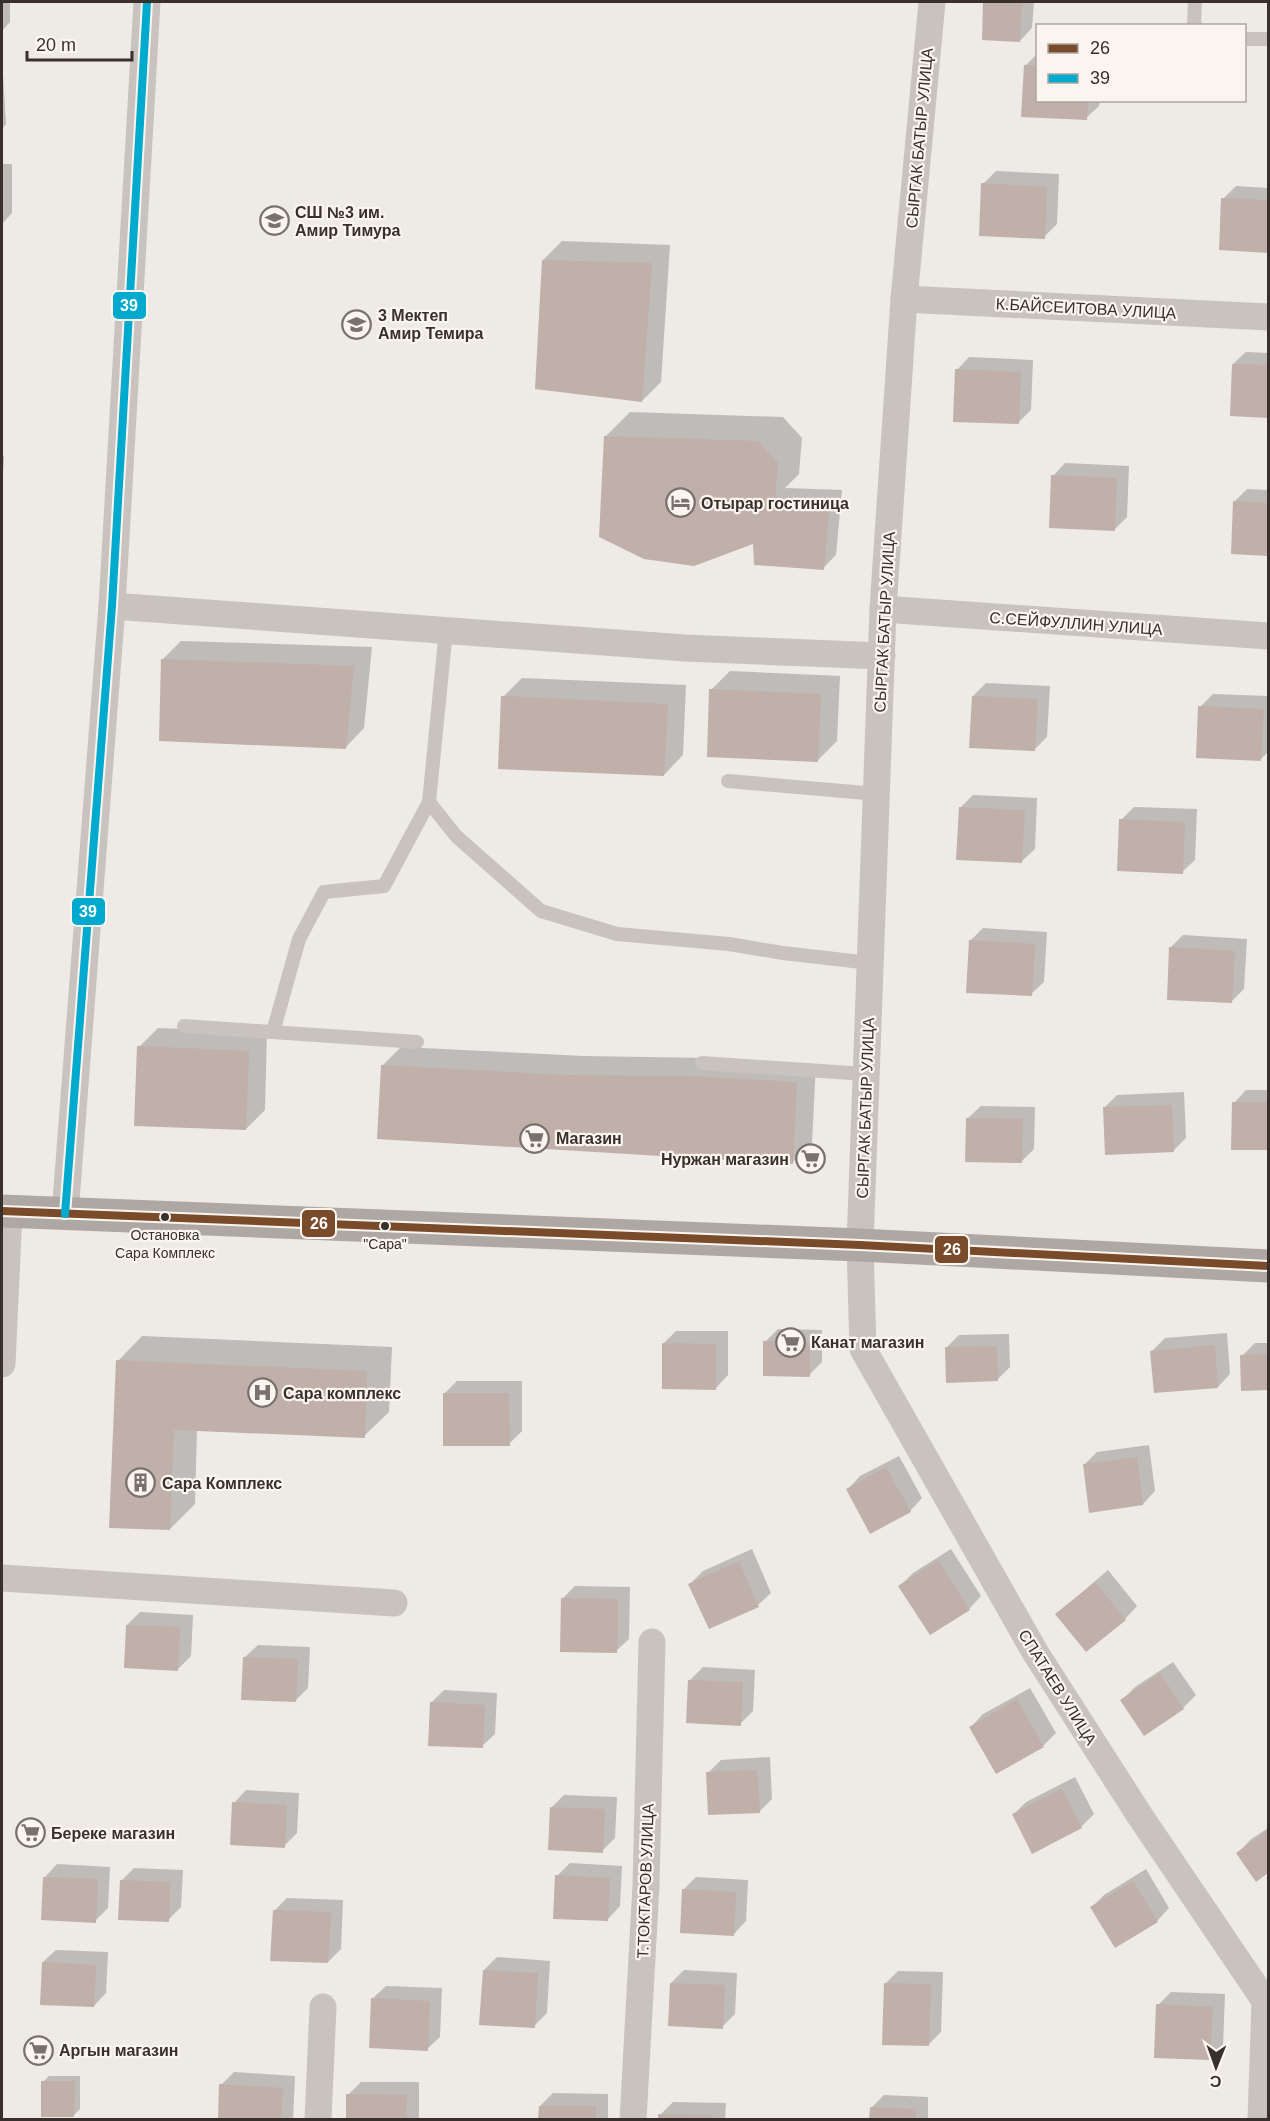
<svg xmlns="http://www.w3.org/2000/svg" width="1270" height="2121" font-family="Helvetica,sans-serif">
<style>
.shadow{fill:#0003}
.building{fill:#c0b0a9}
.lines{fill:none;stroke-linecap:round;stroke-linejoin:round}
.service{stroke:#c8c3bf;stroke-width:14}
.minor{stroke:#c8c3bf;stroke-width:27}
.primary{stroke:#ada8a4;stroke-width:33}
.bus-1-casing{stroke:#faf5ef;stroke-width:12}
.bus-2-casing{stroke:#faf5ef;stroke-width:12}
.bus-1{stroke:#7a4b2a;stroke-width:8}
.bus-2{stroke:#00a9ce;stroke-width:8}
.bus-dot{fill:#39302c;stroke:#faf5ef;stroke-width:2}
.labels{text-anchor:middle;stroke-width:4.5;stroke-linejoin:round;paint-order:stroke}
.bus-label{font-size:14px;fill:#39302c;stroke:#faf5ef}
.street-label{font-size:16px;fill:#39302c;stroke:#faf5ef}
.poi-label{font-size:16px;font-weight:bold;fill:#39302c;stroke:#faf5ef;text-anchor:start}
.line-badge{stroke:#faf5ef;stroke-width:2}
.badge-label{font-size:16px;text-anchor:middle;font-weight:bold;fill:#fff}
</style>
<rect width="100%" height="100%" fill="#eeeae6"/>
<g class="shadow">
<polygon points="2,2 10,2 10,22 2,31"/>
<polygon points="985,2 1034,2 1032,28 1020,41 983,39"/>
<polygon points="1038,53 1038,100 1100,100 1099,106 1086,118 1023,116 1025,66"/>
<polygon points="2,74 3,74 6,124 2,129"/>
<polygon points="2,164 12,164 12,213 2,224"/>
<polygon points="996,171 1059,174 1057,224 1044,237 983,184"/>
<polygon points="1236,186 1268,188 1268,252 1220,249 1223,199"/>
<polygon points="562,241 670,245 661,382 642,401 543,260"/>
<polygon points="1246,352 1268,353 1268,416 1231,415 1233,364"/>
<polygon points="969,357 1033,360 1031,410 1018,423 957,370"/>
<polygon points="630,412 783,417 802,438 799,474 785,488 842,490 836,555 823,568 755,540 606,436"/>
<polygon points="2,456 4,456 2,498"/>
<polygon points="1065,463 1129,466 1127,517 1114,530 1053,476"/>
<polygon points="1247,489 1268,490 1268,554 1232,553 1234,502"/>
<polygon points="181,641 372,647 364,728 345,748 162,660"/>
<polygon points="730,671 840,676 837,741 818,760 711,690"/>
<polygon points="522,678 686,685 683,755 664,775 503,697"/>
<polygon points="986,683 1050,686 1047,737 1034,750 973,696"/>
<polygon points="1213,694 1268,696 1268,752 1261,759 1200,707"/>
<polygon points="973,795 1037,798 1035,849 1022,861 960,808"/>
<polygon points="1134,807 1197,809 1195,860 1182,872 1121,820"/>
<polygon points="983,928 1047,932 1044,982 1031,994 970,941"/>
<polygon points="1183,935 1247,939 1244,989 1232,1001 1170,948"/>
<polygon points="158,1028 267,1032 265,1110 246,1129 139,1047"/>
<polygon points="401,1047 584,1056 708,1058 816,1064 812,1143 792,1163 382,1066"/>
<polygon points="1246,1090 1268,1090 1268,1149 1233,1149 1234,1103"/>
<polygon points="1184,1092 1186,1138 1173,1151 1104,1108 1117,1095"/>
<polygon points="981,1106 1035,1107 1034,1149 1021,1162 968,1118"/>
<polygon points="778,1329 822,1330 822,1362 809,1375 765,1342"/>
<polygon points="676,1331 728,1331 728,1375 716,1388 663,1344"/>
<polygon points="1227,1333 1230,1374 1218,1387 1152,1351 1165,1338"/>
<polygon points="1009,1334 1010,1367 997,1380 946,1348 959,1335"/>
<polygon points="142,1336 392,1347 389,1412 364,1436 197,1429 195,1504 170,1529 118,1361"/>
<polygon points="1255,1343 1268,1343 1268,1388 1243,1389 1242,1356"/>
<polygon points="457,1381 522,1381 522,1431 509,1444 444,1394"/>
<polygon points="1149,1445 1155,1491 1143,1504 1084,1465 1097,1452"/>
<polygon points="899,1456 922,1498 910,1511 848,1489 860,1476"/>
<polygon points="752,1549 771,1593 758,1605 690,1584 703,1571"/>
<polygon points="951,1549 981,1596 969,1609 900,1586 913,1573"/>
<polygon points="1108,1570 1137,1606 1125,1619 1057,1614"/>
<polygon points="575,1586 630,1587 629,1639 616,1651 562,1599"/>
<polygon points="140,1612 193,1615 191,1656 178,1669 127,1625"/>
<polygon points="258,1645 310,1647 308,1688 295,1701 245,1657"/>
<polygon points="1173,1662 1196,1695 1183,1708 1122,1700 1135,1687"/>
<polygon points="703,1667 755,1670 753,1711 740,1724 690,1680"/>
<polygon points="1030,1688 1056,1733 1043,1746 996,1772 971,1727 983,1714"/>
<polygon points="444,1690 497,1693 495,1734 482,1746 431,1703"/>
<polygon points="770,1757 772,1799 759,1812 708,1773 721,1760"/>
<polygon points="1075,1777 1094,1814 1081,1827 1014,1814 1026,1802"/>
<polygon points="246,1790 299,1793 297,1833 284,1846 234,1803"/>
<polygon points="564,1795 617,1797 615,1838 602,1851 551,1808"/>
<polygon points="1268,1828 1268,1871 1256,1879 1238,1853 1250,1840"/>
<polygon points="570,1863 622,1866 620,1906 608,1919 557,1876"/>
<polygon points="57,1864 110,1867 108,1908 95,1921 45,1877"/>
<polygon points="134,1868 183,1870 181,1907 168,1920 121,1881"/>
<polygon points="1146,1869 1169,1908 1157,1921 1092,1907 1104,1895"/>
<polygon points="696,1877 748,1880 746,1921 734,1934 683,1890"/>
<polygon points="287,1898 343,1900 341,1949 328,1962 274,1911"/>
<polygon points="56,1950 108,1952 106,1993 94,2006 43,1962"/>
<polygon points="497,1957 550,1961 547,2013 534,2026 484,1970"/>
<polygon points="684,1970 737,1973 735,2014 722,2027 671,1983"/>
<polygon points="898,1971 943,1972 941,2032 928,2045 885,1984"/>
<polygon points="386,1986 442,1988 440,2037 427,2049 373,1998"/>
<polygon points="1171,1992 1225,1994 1223,2046 1210,2058 1158,2005"/>
<polygon points="234,2072 295,2076 293,2120 219,2120 221,2085"/>
<polygon points="49,2076 80,2076 80,2109 74,2115 43,2082"/>
<polygon points="361,2082 419,2082 419,2120 348,2120 348,2095"/>
<polygon points="553,2093 608,2094 608,2120 540,2120 540,2106"/>
<polygon points="884,2095 928,2097 928,2120 871,2120 871,2108"/>
<polygon points="673,2102 726,2103 725,2120 660,2120 660,2115"/>
</g>
<g class="building">
<polygon points="983,2 1022,2 1020,42 982,40"/>
<polygon points="1024,65 1038,66 1038,100 1088,100 1087,120 1021,117"/>
<polygon points="981,183 1047,187 1045,239 979,236"/>
<polygon points="1221,198 1268,200 1268,253 1219,250"/>
<polygon points="542,260 652,263 642,402 535,389"/>
<polygon points="1232,364 1268,365 1268,418 1230,416"/>
<polygon points="955,369 1021,372 1019,424 953,422"/>
<polygon points="604,436 758,441 778,463 775,500 830,502 824,570 754,565 753,544 694,566 644,559 599,537"/>
<polygon points="1051,475 1117,478 1115,531 1049,528"/>
<polygon points="1233,501 1268,503 1268,556 1231,554"/>
<polygon points="161,659 354,666 346,749 159,741"/>
<polygon points="709,689 821,694 818,762 707,757"/>
<polygon points="501,696 668,704 664,776 498,769"/>
<polygon points="972,696 1038,699 1035,751 969,748"/>
<polygon points="1198,706 1264,709 1261,761 1196,758"/>
<polygon points="959,807 1025,810 1022,863 956,860"/>
<polygon points="1119,819 1185,822 1183,874 1117,871"/>
<polygon points="969,940 1035,944 1032,996 966,993"/>
<polygon points="1169,947 1235,951 1232,1003 1167,1000"/>
<polygon points="137,1046 249,1051 246,1130 134,1126"/>
<polygon points="381,1065 564,1075 689,1076 797,1082 793,1164 377,1139"/>
<polygon points="1232,1102 1268,1102 1268,1150 1231,1150"/>
<polygon points="1172,1105 1174,1152 1105,1155 1103,1107"/>
<polygon points="966,1118 1023,1119 1022,1163 965,1162"/>
<polygon points="763,1341 810,1342 810,1377 763,1376"/>
<polygon points="662,1343 716,1344 716,1390 662,1389"/>
<polygon points="1215,1345 1218,1388 1154,1393 1150,1351"/>
<polygon points="997,1346 998,1381 946,1383 945,1347"/>
<polygon points="1268,1354 1268,1390 1241,1391 1240,1355"/>
<polygon points="116,1360 367,1371 365,1438 174,1430 170,1530 109,1528"/>
<polygon points="443,1393 509,1393 510,1446 443,1446"/>
<polygon points="1137,1457 1143,1505 1089,1513 1083,1464"/>
<polygon points="886,1467 911,1512 870,1534 846,1489"/>
<polygon points="938,1560 970,1610 930,1635 898,1586"/>
<polygon points="739,1561 759,1607 709,1629 688,1584"/>
<polygon points="1095,1582 1126,1620 1086,1652 1055,1614"/>
<polygon points="561,1598 618,1599 617,1653 560,1652"/>
<polygon points="126,1625 180,1627 178,1671 124,1668"/>
<polygon points="243,1657 298,1659 296,1702 241,1700"/>
<polygon points="1160,1673 1184,1709 1144,1736 1120,1700"/>
<polygon points="688,1680 743,1682 741,1726 686,1723"/>
<polygon points="1017,1699 1044,1747 996,1774 969,1727"/>
<polygon points="430,1702 485,1705 483,1748 428,1746"/>
<polygon points="757,1770 760,1813 708,1815 706,1772"/>
<polygon points="1062,1788 1082,1828 1032,1854 1012,1814"/>
<polygon points="232,1802 287,1805 285,1848 230,1845"/>
<polygon points="550,1807 605,1809 603,1853 548,1850"/>
<polygon points="1268,1830 1268,1873 1256,1882 1236,1853"/>
<polygon points="555,1875 610,1878 608,1921 553,1919"/>
<polygon points="43,1877 98,1879 96,1923 41,1920"/>
<polygon points="120,1880 170,1882 169,1922 118,1920"/>
<polygon points="1133,1881 1158,1922 1115,1948 1090,1907"/>
<polygon points="682,1889 736,1892 734,1936 680,1933"/>
<polygon points="273,1910 331,1912 328,1963 270,1961"/>
<polygon points="42,1962 96,1965 94,2007 40,2005"/>
<polygon points="483,1970 538,1973 535,2028 479,2025"/>
<polygon points="670,1983 725,1985 723,2029 668,2026"/>
<polygon points="884,1983 931,1984 929,2046 882,2045"/>
<polygon points="371,1998 430,2001 428,2051 369,2048"/>
<polygon points="1156,2004 1213,2007 1210,2060 1154,2058"/>
<polygon points="41,2081 75,2081 74,2117 41,2117"/>
<polygon points="219,2084 283,2088 281,2120 218,2120"/>
<polygon points="346,2094 407,2095 406,2120 346,2120"/>
<polygon points="539,2106 596,2106 596,2120 538,2120"/>
<polygon points="870,2107 916,2109 916,2120 869,2120"/>
<polygon points="658,2114 713,2115 713,2120 658,2120"/>
</g>
<g class="lines">
<g class="service">
<polyline points="1195,2 1194,24 1196,26"/>
<polyline points="1244,39 1268,39"/>
<polyline points="446,630 429,802 456,836 541,911 617,934 729,944 783,953 870,963"/>
<polyline points="728,781 877,794"/>
<polyline points="184,1026 417,1042"/>
<polyline points="273,1032 299,939 324,892 384,886 429,802"/>
<polyline points="702,1063 866,1074"/>
</g>
<g class="minor">
<polyline points="932,2 904,299 883,609 860,1245 863,1349 1035,1652 1140,1816 1265,2001 1261,2120"/>
<polyline points="904,299 1268,317"/>
<polyline points="112,606 685,648 882,656"/>
<polyline points="883,609 1268,636"/>
<polyline points="65,1214 112,606 147,2"/>
<polyline points="2,1364 9,1212"/>
<polyline points="2,1578 394,1603"/>
<polyline points="318,2120 323,2007"/>
<polyline points="633,2120 646,1885 652,1642"/>
</g>
<polyline class="primary" points="2,1211 860,1245 1268,1266"/>
<defs>
<polyline id="bus-1" points="2,1211 860,1245 1268,1266"/>
<polyline id="bus-2" points="65,1214 112,606 147,2"/>
</defs>
<use href="#bus-1" class="bus-1-casing"/>
<use href="#bus-2" class="bus-2-casing"/>
<use href="#bus-1" class="bus-1"/>
<use href="#bus-2" class="bus-2"/>
</g>
<defs>
<symbol id="school-ring" viewBox="-11 -11 22 22"><circle r="9.5" fill="#faf5ef" stroke="#78716d" stroke-width="1.5"/><path d="M0-5L7-2L0 1L-7-2ZM-4 1L0 2.5L4 1V4Q0 6-4 4Z" fill="#78716d"/></symbol>
<symbol id="hotel-ring" viewBox="-11 -11 22 22"><circle r="9.5" fill="#faf5ef" stroke="#78716d" stroke-width="1.5"/><path d="M-6-4.5h1.5V1H6V5H4.5V3h-9V5H-6ZM-4 0a1.8 1.8 0 1 1 3.6 0ZM.5 0V-2.5h3Q6-2.5 6 0Z" fill="#78716d"/></symbol>
<symbol id="supermarket-ring" viewBox="-11 -11 22 22"><circle r="9.5" fill="#faf5ef" stroke="#78716d" stroke-width="1.5"/><path d="M-6-5.5h2.5l.6 2H6L4.5 2H-2.5L-4.4-4H-6ZM-1.5 3.2a1.3 1.3 0 1 0 .1 0ZM3 3.2a1.3 1.3 0 1 0 .1 0Z" fill="#78716d"/></symbol>
<symbol id="hospital-ring" viewBox="-11 -11 22 22"><circle r="9.5" fill="#faf5ef" stroke="#78716d" stroke-width="1.5"/><path d="M-5-5h3v3.5h4V-5h3V5h-3V1.5h-4V5h-3Z" fill="#78716d"/></symbol>
<symbol id="building-ring" viewBox="-11 -11 22 22"><circle r="9.5" fill="#faf5ef" stroke="#78716d" stroke-width="1.5"/><path d="M-4-6H4V6H1V3H-1V6H-4ZM-2.5-4.3h1.7v1.8h-1.7ZM.8-4.3h1.7v1.8H.8ZM-2.5-1h1.7V.8h-1.7ZM.8-1h1.7V.8H.8Z" fill="#78716d"/></symbol>
</defs>
<g fill-rule="evenodd">
<use href="#school-ring" x="258" y="204" width="33" height="33"/>
<use href="#school-ring" x="340" y="308" width="33" height="33"/>
<use href="#hotel-ring" x="664" y="486" width="33" height="33"/>
<use href="#supermarket-ring" x="518" y="1122" width="33" height="33"/>
<use href="#supermarket-ring" x="794" y="1142" width="33" height="33"/>
<use href="#supermarket-ring" x="774" y="1326" width="33" height="33"/>
<use href="#hospital-ring" x="246" y="1376" width="33" height="33"/>
<use href="#building-ring" x="124" y="1466" width="33" height="33"/>
<use href="#supermarket-ring" x="14" y="1816" width="33" height="33"/>
<use href="#supermarket-ring" x="22" y="2034" width="33" height="33"/>
</g>
<g class="bus-dot">
<circle cx="165" cy="1217" r="5"/>
<circle cx="385" cy="1226" r="5"/>
</g>
<g class="labels">
<g class="bus-label">
<text x="165" y="1240">Остановка<tspan x="165" dy="18">Сара Комплекс</tspan></text>
<text x="385" y="1249">"Сара"</text>
</g>
<g class="street-label">
<text transform="translate(919 138) rotate(-85)" y="6">СЫРГАК БАТЫР УЛИЦА</text>
<text transform="translate(1086 308) rotate(3)" y="6">К.БАЙСЕИТОВА УЛИЦА</text>
<text transform="translate(884 622) rotate(-87)" y="6">СЫРГАК БАТЫР УЛИЦА</text>
<text transform="translate(1076 623) rotate(4)" y="6">С.СЕЙФУЛЛИН УЛИЦА</text>
<text transform="translate(865 1108) rotate(-88)" y="6">СЫРГАК БАТЫР УЛИЦА</text>
<text transform="translate(1058 1687) rotate(58)" y="6">СПАТАЕВ УЛИЦА</text>
<text transform="translate(645 1881) rotate(-88)" y="6">Т.ТОКТАРОВ УЛИЦА</text>
</g>
<g class="poi-label">
<text x="295" y="218">СШ №3 им.<tspan x="295" dy="18">Амир Тимура</tspan></text>
<text x="378" y="321">3 Мектеп<tspan x="378" dy="18">Амир Темира</tspan></text>
<text x="701" y="509">Отырар гостиница</text>
<text x="556" y="1144">Магазин</text>
<text x="789" y="1165" text-anchor="end">Нуржан магазин</text>
<text x="811" y="1348">Канат магазин</text>
<text x="283" y="1399">Сара комплекс</text>
<text x="162" y="1489">Сара Комплекс</text>
<text x="51" y="1839">Береке магазин</text>
<text x="59" y="2056">Аргын магазин</text>
</g>
</g>
<g class="line-badge">
<rect x="112" y="291" width="35" height="29" rx="6" fill="#00a9ce"/>
<rect x="71" y="897" width="35" height="29" rx="6" fill="#00a9ce"/>
<rect x="301" y="1209" width="35" height="29" rx="6" fill="#7a4b2a"/>
<rect x="934" y="1235" width="35" height="29" rx="6" fill="#7a4b2a"/>
</g>
<g class="badge-label">
<text x="129" y="311">39</text>
<text x="88" y="917">39</text>
<text x="319" y="1229">26</text>
<text x="952" y="1255">26</text>
</g>
<rect width="1270" height="2121" fill="none" stroke="#39302c" stroke-width="6"/>
<rect x="1036" y="24" width="210" height="78" fill="#faf5ef" stroke="#ada6a1" stroke-width="1.5"/>
<rect x="1048" y="44" width="30" height="9" fill="#7a4b2a" stroke="#ada6a1" stroke-width="1.5"/>
<text x="1090" y="54" font-size="18" fill="#39302c">26</text>
<rect x="1048" y="74" width="30" height="9" fill="#00a9ce" stroke="#ada6a1" stroke-width="1.5"/>
<text x="1090" y="84" font-size="18" fill="#39302c">39</text>
<g transform="translate(1216 2067) rotate(181)" stroke="#faf5ef" stroke-width="4.5" paint-order="stroke">
<path d="M0-4.5L10 22L0 15L-10 22Z" fill="#39302c"/>
<text y="-9" font-size="16" font-weight="bold" text-anchor="middle" fill="#39302c">С</text>
</g>
<path d="M27 51v9h105v-9" fill="none" stroke="#39302c" stroke-width="3"/>
<text x="36" y="51" font-size="18" fill="#39302c" stroke="#faf5ef" stroke-width="4.5" paint-order="stroke">20 m</text>
</svg>
